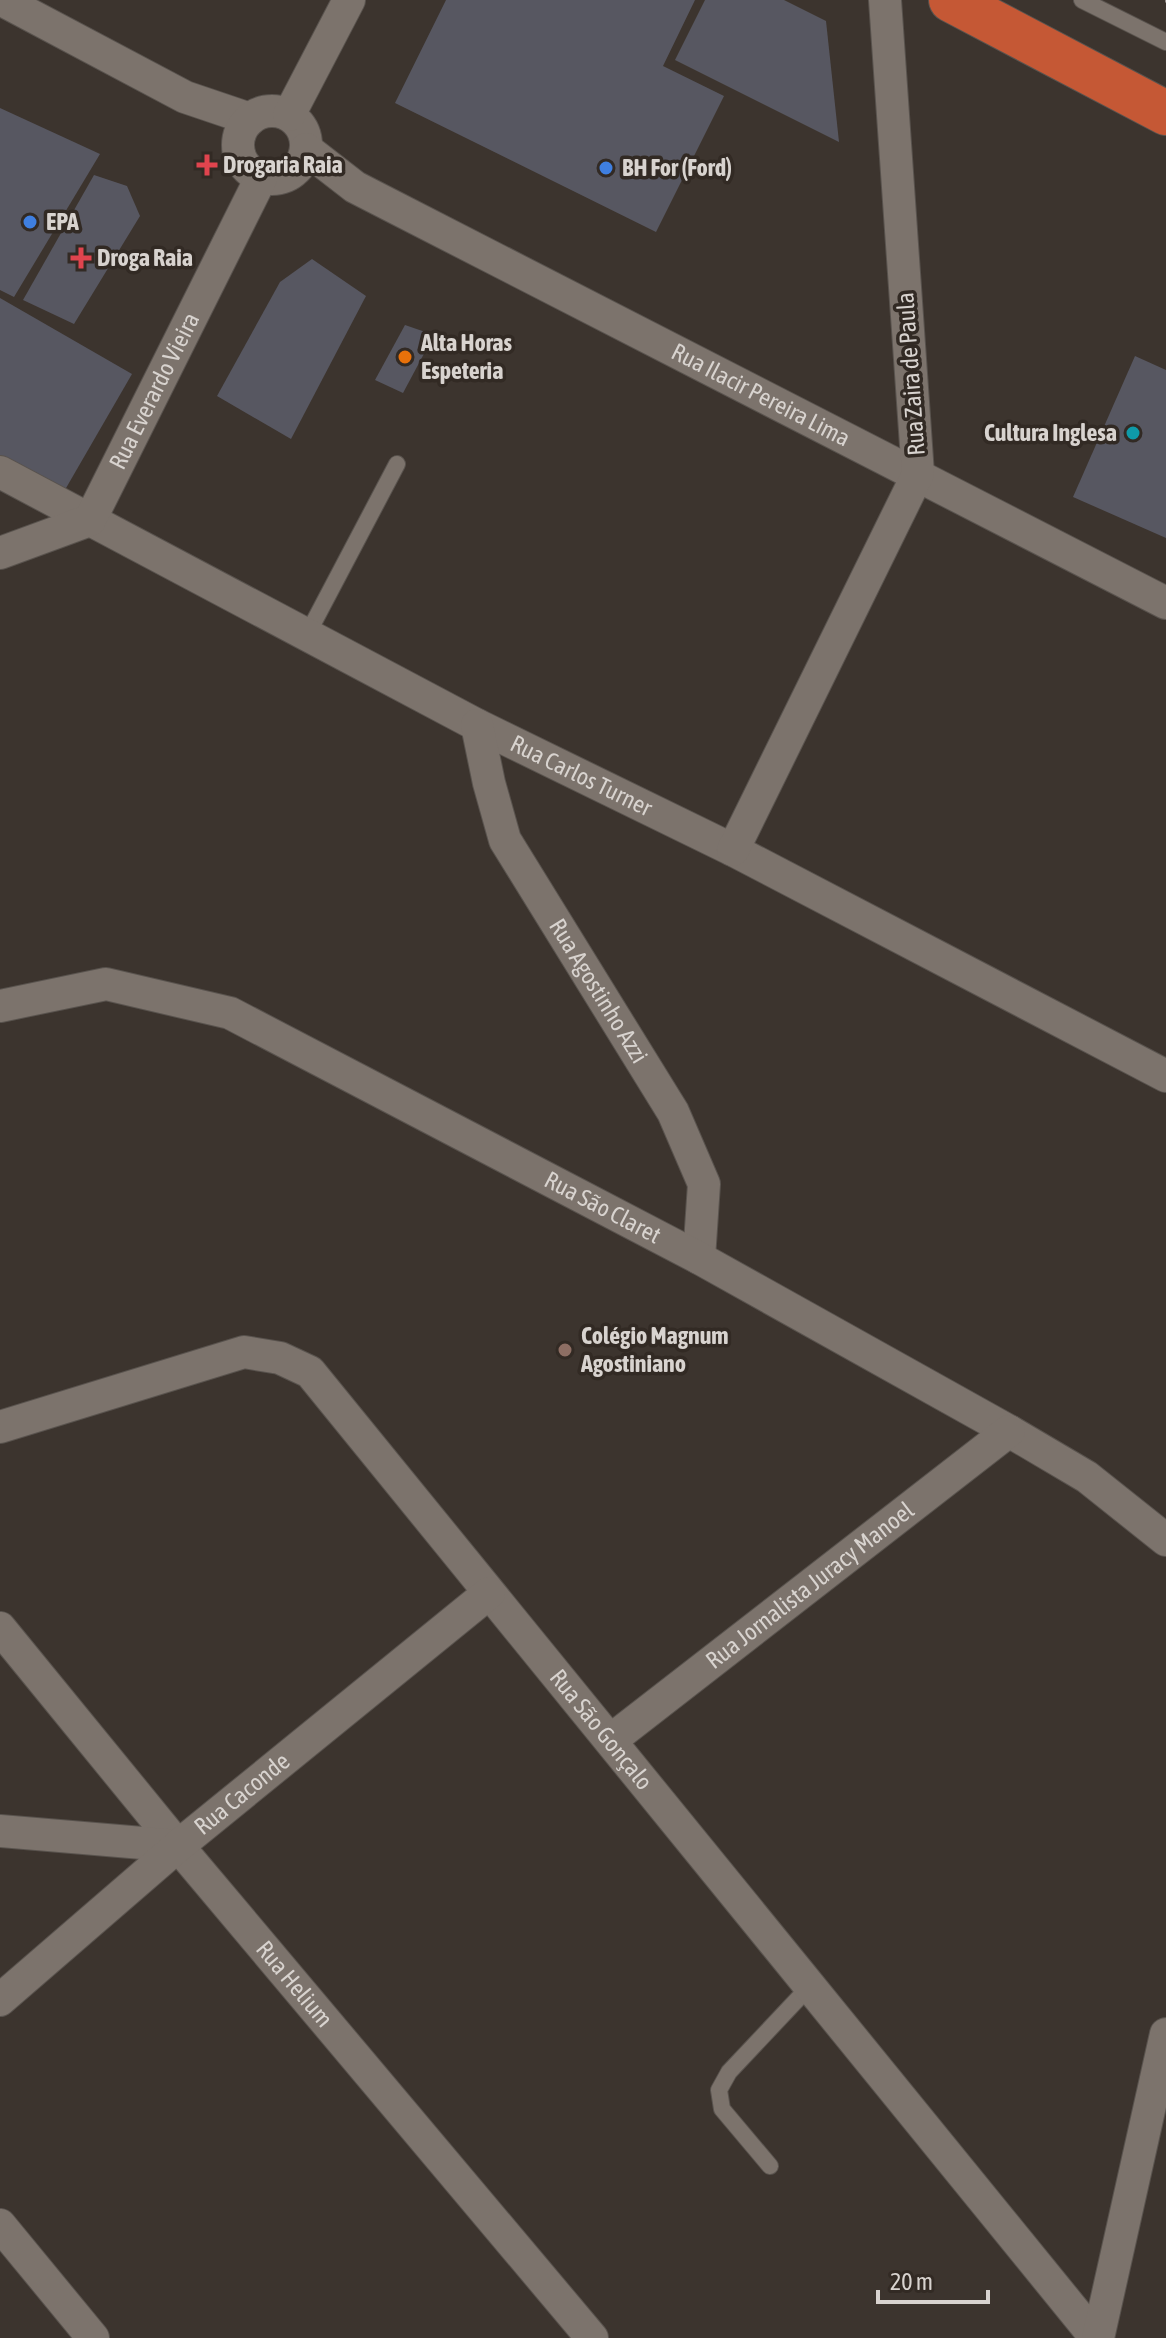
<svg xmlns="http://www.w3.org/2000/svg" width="1166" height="2338" font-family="'Asap Condensed',sans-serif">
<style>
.building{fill:#575761}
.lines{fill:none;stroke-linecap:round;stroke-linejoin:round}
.service-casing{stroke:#59534e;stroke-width:18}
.minor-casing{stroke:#59534e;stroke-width:34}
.trunk-casing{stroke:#59534e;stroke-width:46}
.path{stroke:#928b87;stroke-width:5;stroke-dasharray:6 4;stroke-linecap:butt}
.service{stroke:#7c736c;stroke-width:16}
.minor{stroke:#7c736c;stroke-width:32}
.trunk{stroke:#c55835;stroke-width:44}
.health-dot{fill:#e0444e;stroke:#322a24;stroke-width:3}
.shop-dot{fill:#3f7fe0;stroke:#322a24;stroke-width:3}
.food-dot{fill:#e8710a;stroke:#322a24;stroke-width:3}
.culture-dot{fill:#0f9aa8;stroke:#322a24;stroke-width:3}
.education-dot{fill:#8d6e63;stroke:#322a24;stroke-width:3}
.labels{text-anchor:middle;stroke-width:7;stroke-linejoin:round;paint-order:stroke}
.poi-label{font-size:24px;font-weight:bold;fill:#d8d3cf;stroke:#322a24;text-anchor:start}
.street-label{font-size:24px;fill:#d8d3cf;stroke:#322a24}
</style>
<rect width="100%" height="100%" fill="#3c342e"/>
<g class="building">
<polygon points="446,0 695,0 663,66 724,96 656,232 395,103"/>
<polygon points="705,0 784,0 826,21 839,142 675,60"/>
<polygon points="0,108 100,154 14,297 0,290"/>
<polygon points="94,175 127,186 140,216 74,324 23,300"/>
<polygon points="312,259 366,296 291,439 217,396 280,282"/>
<polygon points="0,298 132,374 62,495 0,461"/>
<polygon points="405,325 434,335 403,393 375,380"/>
<polygon points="1135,356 1166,370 1166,538 1073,497"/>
</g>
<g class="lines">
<defs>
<g id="service">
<polyline points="1082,0 1166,42"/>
<polyline points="307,635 397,464"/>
<polyline points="770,2166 722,2109 719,2090 729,2072 810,1986"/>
</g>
<g id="minor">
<polyline points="2,0 185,97 250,119"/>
<circle cx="272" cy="145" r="34"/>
<polyline points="289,115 349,0"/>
<path id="s1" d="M 306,149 L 355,187 L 1166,603"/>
<path id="s2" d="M 0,472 L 477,725 L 733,850 L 1166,1076"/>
<path id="s3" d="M 0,553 L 90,520 L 261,178"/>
<path id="s4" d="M 477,725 L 489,783 L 505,840 L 673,1112 L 704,1184 L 699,1258"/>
<polyline points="733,850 918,474 885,0"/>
<path id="s5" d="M 0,1006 L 106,984 L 230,1013 L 699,1258 L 1009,1431 L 1087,1477 L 1166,1540"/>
<path id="s6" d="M 0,1427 L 244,1352 L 280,1358 L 310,1372 L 1096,2338"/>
<path id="s7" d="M 0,1628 L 178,1846 L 592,2338"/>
<path id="s8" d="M 611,1740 L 1009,1431"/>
<polyline points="0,1831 178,1846"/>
<path id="s9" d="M 0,2000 L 178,1846 L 489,1593"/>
<polyline points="0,2225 93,2338"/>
<polyline points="1098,2338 1166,2034"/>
</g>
<polyline id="trunk" points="951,0 1166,113"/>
</defs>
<use href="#service" class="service-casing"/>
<use href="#minor" class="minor-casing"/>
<use href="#trunk" class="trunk-casing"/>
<polyline class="path" points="1165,0 1166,0"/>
<use href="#service" class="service"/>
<use href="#minor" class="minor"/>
<use href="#trunk" class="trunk"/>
</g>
<g class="health-dot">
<path d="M203 153h8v8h8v8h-8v8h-8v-8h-8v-8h8z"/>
<path d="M77 246h8v8h8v8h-8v8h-8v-8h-8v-8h8z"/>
</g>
<g class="shop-dot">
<circle cx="606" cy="168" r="8"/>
<circle cx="30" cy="222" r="8"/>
</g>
<circle class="food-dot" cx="405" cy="357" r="8"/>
<circle class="culture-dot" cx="1133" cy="433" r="8"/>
<circle class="education-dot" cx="565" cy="1350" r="8"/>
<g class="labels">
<g class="poi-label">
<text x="223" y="173">Drogaria Raia</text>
<text x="622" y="176">BH For (Ford)</text>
<text x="46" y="230">EPA</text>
<text x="97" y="266">Droga Raia</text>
<text x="421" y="351">Alta Horas<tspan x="421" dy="28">Espeteria</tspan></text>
<text x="1117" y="441" text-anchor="end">Cultura Inglesa</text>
<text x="581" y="1344">Colégio Magnum<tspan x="581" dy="28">Agostiniano</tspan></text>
</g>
<g class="street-label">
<text transform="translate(911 374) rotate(-94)" y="8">Rua Zaira de Paula</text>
<text dy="8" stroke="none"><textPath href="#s3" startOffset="240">Rua Everardo Vieira</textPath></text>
<text dy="8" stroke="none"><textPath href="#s1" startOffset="518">Rua Ilacir Pereira Lima</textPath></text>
<text dy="8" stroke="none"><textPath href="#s2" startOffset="656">Rua Carlos Turner</textPath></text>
<text dy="8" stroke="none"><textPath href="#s4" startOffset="296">Rua Agostinho Azzi</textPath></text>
<text dy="8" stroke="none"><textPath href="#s5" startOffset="656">Rua São Claret</textPath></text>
<text dy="8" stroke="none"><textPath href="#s8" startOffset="252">Rua Jornalista Juracy Manoel</textPath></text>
<text dy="8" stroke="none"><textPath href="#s6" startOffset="786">Rua São Gonçalo</textPath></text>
<text dy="8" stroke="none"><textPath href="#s9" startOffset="318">Rua Caconde</textPath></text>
<text dy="8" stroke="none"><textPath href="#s7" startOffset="462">Rua Helium</textPath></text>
</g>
</g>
<path d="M878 2290v12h110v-12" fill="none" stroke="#d8d3cf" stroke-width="4"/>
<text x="890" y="2290" font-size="24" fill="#d8d3cf" stroke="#322a24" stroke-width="6" paint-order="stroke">20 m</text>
</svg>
